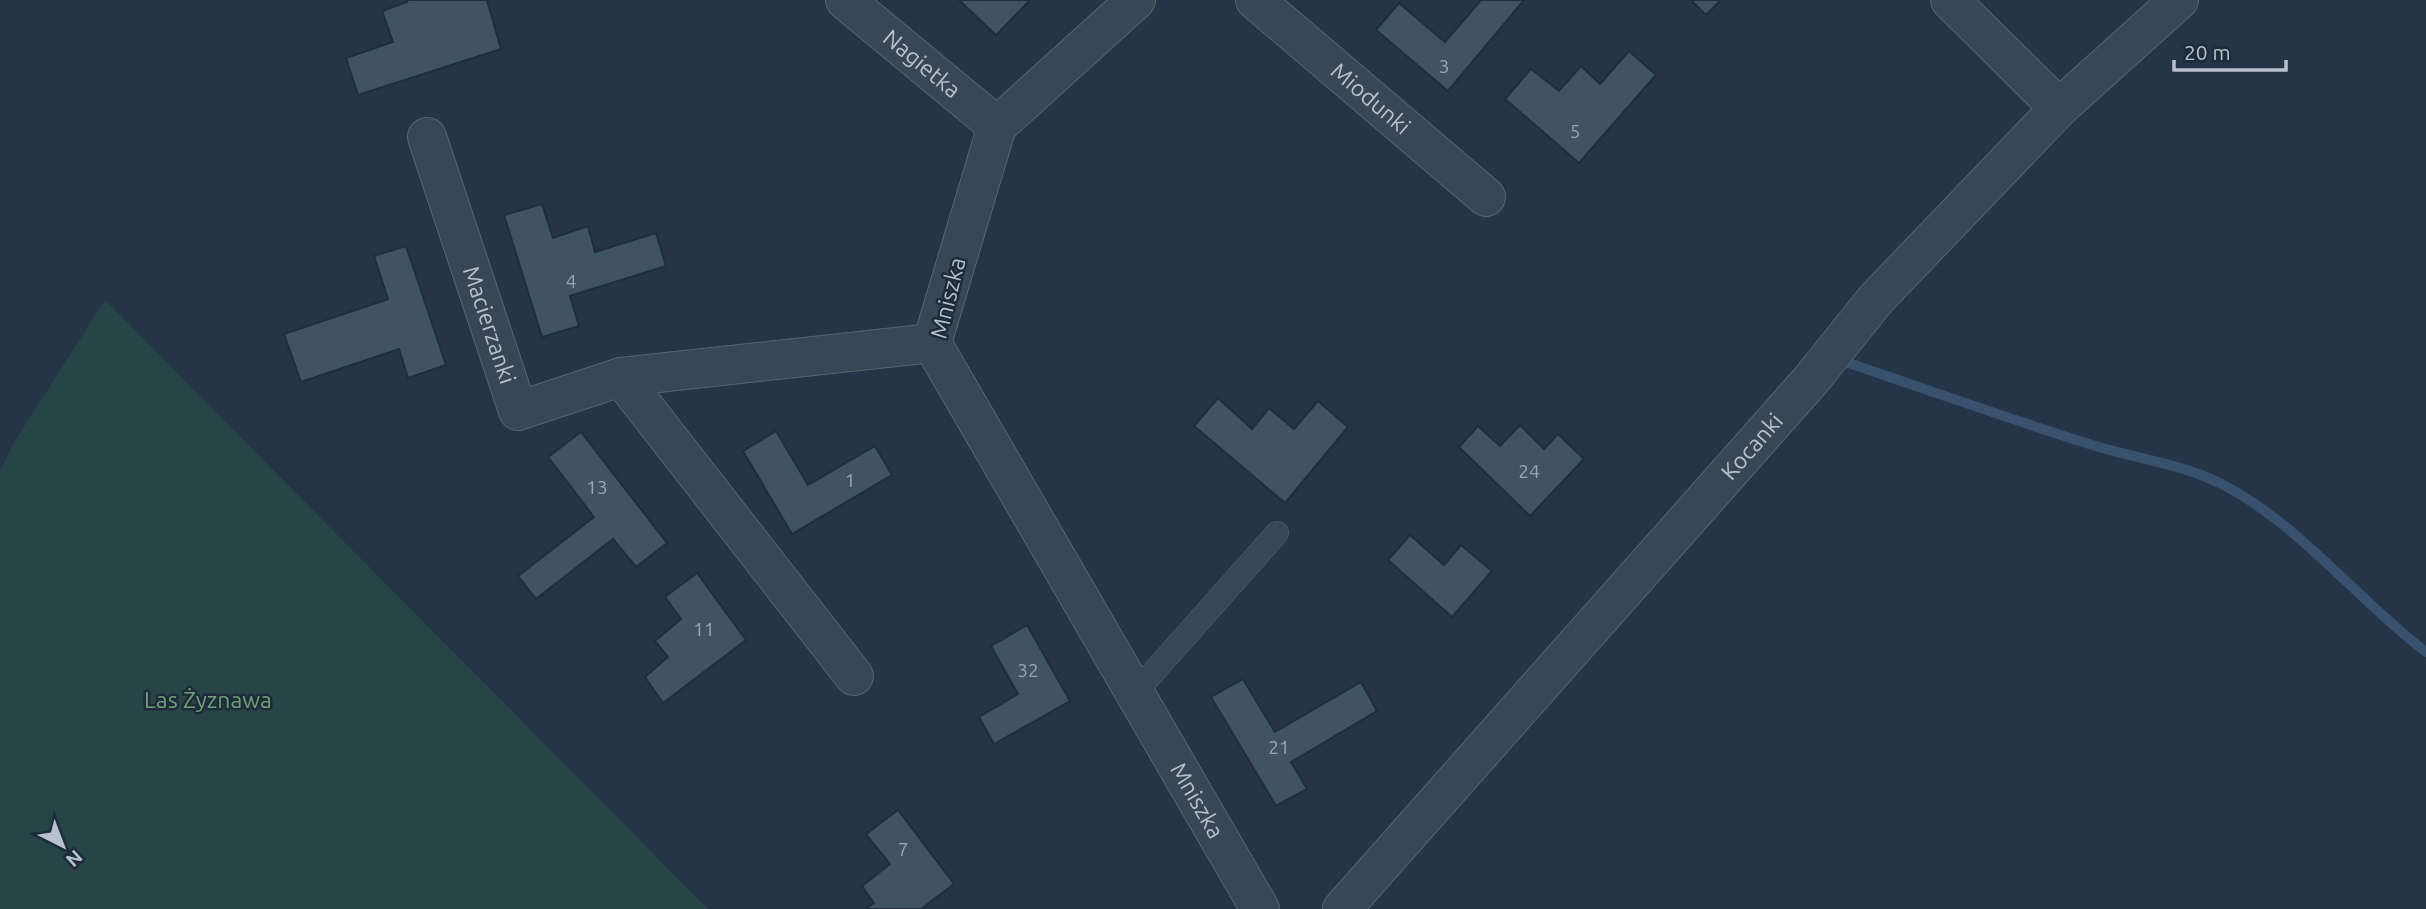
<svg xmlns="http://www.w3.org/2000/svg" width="2426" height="909" font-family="Ubuntu,sans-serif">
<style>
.green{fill:#274446}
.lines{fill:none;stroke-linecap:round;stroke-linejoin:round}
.stream{stroke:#37516e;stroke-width:10}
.building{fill:#405365;stroke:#202d3c;stroke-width:2}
.service-casing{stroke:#586472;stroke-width:24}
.minor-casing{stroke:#586472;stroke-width:40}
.service{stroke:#394655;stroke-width:23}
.minor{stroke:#394655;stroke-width:38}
.labels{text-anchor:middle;stroke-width:5;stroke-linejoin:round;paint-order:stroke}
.number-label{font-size:19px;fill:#99a6b4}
.street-label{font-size:23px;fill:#b7c1ce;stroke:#1e2b3a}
.park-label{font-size:23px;fill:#6ca176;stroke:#1e2b3a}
</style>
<rect width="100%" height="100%" fill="#253446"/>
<polygon class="green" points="105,300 708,909 0,909 0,472 11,447"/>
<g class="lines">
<path class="stream" d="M 1843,361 C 1925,389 2007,418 2089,444 C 2136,459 2188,464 2231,489 C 2305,531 2359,601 2426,652"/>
</g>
<g class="building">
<polygon points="406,0 487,0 501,49 358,95 346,58 393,42 382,11 407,2"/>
<polygon points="959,0 1030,0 996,35"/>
<polygon points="1481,0 1524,0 1448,91 1376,30 1399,3 1445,42"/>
<polygon points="1691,0 1721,0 1706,15"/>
<polygon points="1629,51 1656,75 1579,163 1505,99 1531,69 1559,91 1581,66 1600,84"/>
<polygon points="542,204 553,238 588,226 595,252 656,233 666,266 570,296 579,326 542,337 504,215"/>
<polygon points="406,246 446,365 408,378 399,349 301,382 284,334 388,299 374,256"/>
<polygon points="1218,398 1252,429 1269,408 1294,429 1318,401 1348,427 1285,503 1194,426"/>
<polygon points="1520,425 1544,449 1558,434 1584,459 1530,516 1459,447 1478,426 1500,446"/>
<polygon points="776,431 808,485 875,446 892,475 792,534 743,451"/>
<polygon points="581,432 667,543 636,567 613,539 536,599 518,576 594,517 548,457"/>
<polygon points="1410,535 1444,565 1461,545 1492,571 1452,617 1388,560"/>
<polygon points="697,573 746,640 663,703 645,677 668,657 655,641 681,619 665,597"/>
<polygon points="1027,625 1070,701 994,744 979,717 1018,694 991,646"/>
<polygon points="1243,679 1275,732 1361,682 1377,711 1291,762 1307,789 1276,806 1211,697"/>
<polygon points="898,810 954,884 921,909 866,909 874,903 862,886 890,864 866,834"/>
</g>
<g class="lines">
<defs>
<polyline id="service" points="1134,694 1277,533"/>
<g id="minor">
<path id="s1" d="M 845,0 L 997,126"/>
<path id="s2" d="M 1136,0 L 997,126 L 932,343 L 1260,909"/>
<path id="s3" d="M 1255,0 L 1486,197"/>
<polyline points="1950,0 2059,108"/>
<path id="s4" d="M 427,137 L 518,411 L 621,377 L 932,343"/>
<polyline points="621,377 854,676"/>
<path id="s5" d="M 1342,909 L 1811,380 L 1876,299 L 2059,108 L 2179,0"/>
</g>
</defs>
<use href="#service" class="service-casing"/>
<use href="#minor" class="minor-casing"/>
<use href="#service" class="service"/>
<use href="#minor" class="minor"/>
</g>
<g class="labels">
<g class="number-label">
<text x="1444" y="73">3</text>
<text x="1575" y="138">5</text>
<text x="571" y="288">4</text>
<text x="1529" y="478">24</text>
<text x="850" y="487">1</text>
<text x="597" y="494">13</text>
<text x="704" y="636">11</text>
<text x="1028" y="677">32</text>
<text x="1279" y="754">21</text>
<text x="903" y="856">7</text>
</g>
<g class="street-label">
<text dy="8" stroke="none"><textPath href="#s1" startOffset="100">Nagietka</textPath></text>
<text dy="8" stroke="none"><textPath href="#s3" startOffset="152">Miodunki</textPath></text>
<text transform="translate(948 298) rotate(-76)" y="8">Mniszka</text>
<text dy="8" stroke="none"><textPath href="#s4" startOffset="198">Macierzanki</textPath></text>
<text dy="8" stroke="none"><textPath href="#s5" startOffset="618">Kocanki</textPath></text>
<text dy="8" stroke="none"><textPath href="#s2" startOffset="943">Mniszka</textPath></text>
</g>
<g class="park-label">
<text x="208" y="708">Las Żyznawa</text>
</g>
</g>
<g transform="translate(63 846) rotate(138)" stroke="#1e2b3a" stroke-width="5" paint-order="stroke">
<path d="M0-5L12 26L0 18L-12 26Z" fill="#b7c1ce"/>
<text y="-10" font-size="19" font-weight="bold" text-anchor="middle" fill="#b7c1ce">N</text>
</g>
<path d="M2174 60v10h112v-10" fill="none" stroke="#b7c1ce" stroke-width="3.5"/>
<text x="2184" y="60" font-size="21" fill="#b7c1ce" stroke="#1e2b3a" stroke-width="5" paint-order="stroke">20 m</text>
</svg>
